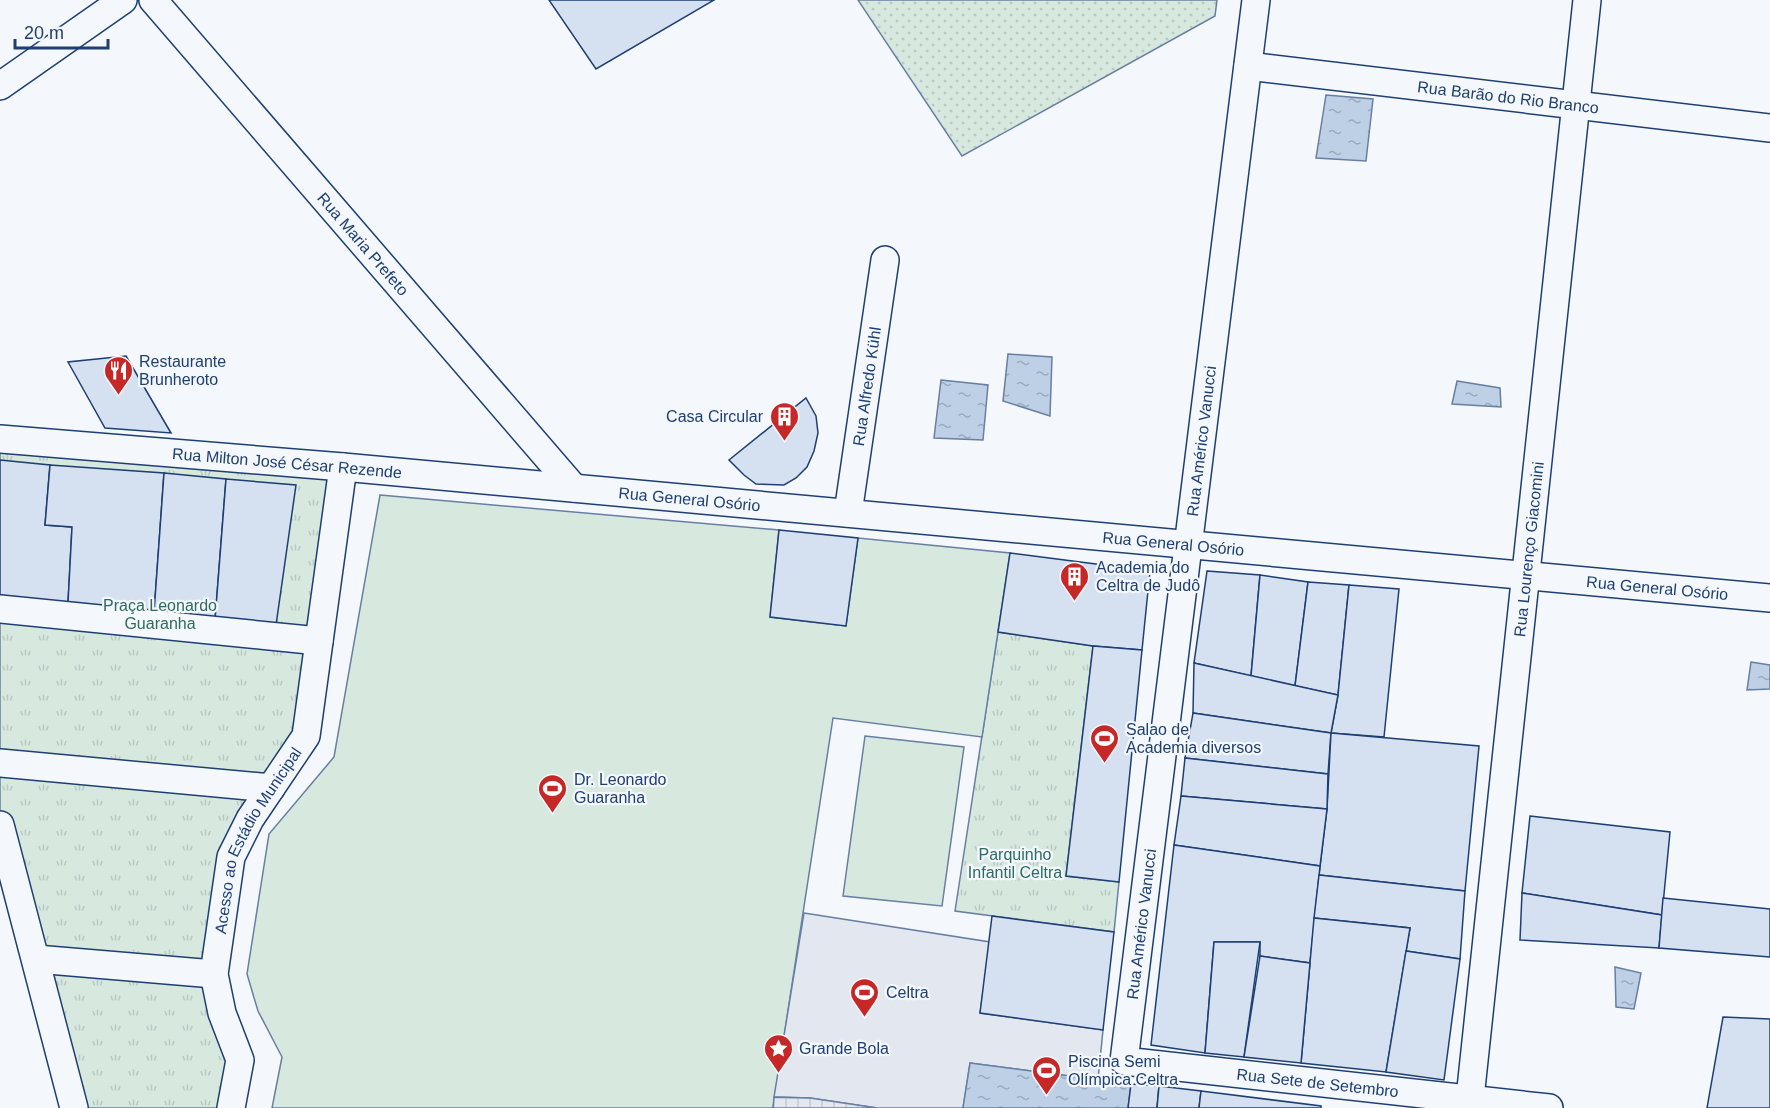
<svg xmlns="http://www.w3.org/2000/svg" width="1770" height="1108" font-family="Helvetica,sans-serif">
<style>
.grass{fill:url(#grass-dots);stroke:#687fa3;stroke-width:1.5}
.park{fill:url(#park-tufts);stroke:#687fa3;stroke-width:1.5}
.garden{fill:#d7e8df;stroke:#687fa3;stroke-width:1.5}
.parking{fill:#e3e8f0;stroke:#687fa3;stroke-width:1.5}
.plaza{fill:url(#plaza-grid);stroke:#687fa3;stroke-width:1.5}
.water{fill:url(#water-ripples);stroke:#687fa3;stroke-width:1.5}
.building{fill:#d5e0f0;stroke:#1d3f73;stroke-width:1.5}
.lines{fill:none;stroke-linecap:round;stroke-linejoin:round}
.street-casing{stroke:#1d3f73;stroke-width:30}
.street{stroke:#f4f7fb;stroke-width:27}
.labels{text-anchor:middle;stroke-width:4.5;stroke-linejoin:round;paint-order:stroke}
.street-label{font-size:16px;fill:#1d3f73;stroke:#f4f7fb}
.poi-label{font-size:16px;fill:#1d3f73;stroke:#f4f7fb;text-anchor:start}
.park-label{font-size:16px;fill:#2c6c60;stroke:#f4f7fb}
</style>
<defs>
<pattern id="grass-dots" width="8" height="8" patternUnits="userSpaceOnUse" patternTransform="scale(1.5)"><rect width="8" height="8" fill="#d7e8df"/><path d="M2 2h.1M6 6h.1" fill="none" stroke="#b8c8c3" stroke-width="1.8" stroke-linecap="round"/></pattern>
<pattern id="park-tufts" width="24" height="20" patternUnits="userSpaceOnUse" patternTransform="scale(1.5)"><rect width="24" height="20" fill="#d7e8df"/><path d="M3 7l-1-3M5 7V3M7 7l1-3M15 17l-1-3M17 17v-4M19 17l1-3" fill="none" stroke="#b8c8c3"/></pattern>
<pattern id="plaza-grid" width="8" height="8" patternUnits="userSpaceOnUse" patternTransform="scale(1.5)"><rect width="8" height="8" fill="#e3e8f0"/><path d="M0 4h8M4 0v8" fill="none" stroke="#c2c8d1"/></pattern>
<pattern id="water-ripples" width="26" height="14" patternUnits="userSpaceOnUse" patternTransform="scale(1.5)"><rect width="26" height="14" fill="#bed0e5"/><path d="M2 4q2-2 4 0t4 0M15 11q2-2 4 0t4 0" fill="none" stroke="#9aaabe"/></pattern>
</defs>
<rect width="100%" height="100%" fill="#f4f7fb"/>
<polygon class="grass" points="858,0 1217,0 1215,16 962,156"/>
<g class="park">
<polygon points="0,439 343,467 306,736 231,857 222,1013 231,1108 74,1108 0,825"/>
<polygon points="998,632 1093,646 1066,876 1119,882 1114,932 955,911"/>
</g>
<g class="garden">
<polygon points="380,495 779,530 770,617 846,626 858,538 1010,553 982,737 833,718 773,1108 272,1108 282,1057 258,1011 247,974 269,834 334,757"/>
<polygon points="865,736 964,747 942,906 843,896"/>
</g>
<polygon class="parking" points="804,913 990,942 980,1013 1103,1030 1098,1080 970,1063 963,1108 877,1108 810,1098 774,1097"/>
<polygon class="plaza" points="774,1097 810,1098 877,1108 773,1108"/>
<g class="water">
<polygon points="1326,95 1373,99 1366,161 1316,158"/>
<polygon points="1008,354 1052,357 1050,416 1003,401"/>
<polygon points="941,380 988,385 983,440 934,438"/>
<polygon points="1457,381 1500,388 1501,407 1452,404"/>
<polygon points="1751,662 1770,665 1770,689 1747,690"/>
<polygon points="1615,967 1641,973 1634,1009 1616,1007"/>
<polygon points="970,1063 1131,1084 1128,1108 963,1108"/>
</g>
<g class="building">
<polygon points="549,0 714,0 596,69"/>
<polygon points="126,356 171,433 105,428 68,362"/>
<polygon points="806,398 816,416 818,433 814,451 807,467 796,478 784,485 756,484 744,475 729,460"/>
<polygon points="0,460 50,465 45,525 72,527 68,603 0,596"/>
<polygon points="50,465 164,473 154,613 68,603 72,527 45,525"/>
<polygon points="164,473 226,479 215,620 154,613"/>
<polygon points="226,479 296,485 276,625 215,620"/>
<polygon points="779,530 858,538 846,626 770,617"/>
<polygon points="1010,553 1150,571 1142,650 1093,646 998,632"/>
<polygon points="1207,571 1260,575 1251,676 1194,663"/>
<polygon points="1260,575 1308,582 1295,686 1251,676"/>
<polygon points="1308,582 1349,585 1338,695 1295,686"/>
<polygon points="1349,585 1399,589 1384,737 1331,733 1338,695"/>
<polygon points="1093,646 1142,650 1119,882 1066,876"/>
<polygon points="1194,663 1338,695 1331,733 1193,713"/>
<polygon points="1193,713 1331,733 1328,774 1185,758"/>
<polygon points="1331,733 1479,746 1465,891 1319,875 1327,809"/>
<polygon points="1185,758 1328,774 1327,809 1181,796"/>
<polygon points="1181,796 1327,809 1320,866 1174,845"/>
<polygon points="1530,816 1670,832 1662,915 1522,893"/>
<polygon points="1174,845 1320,866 1310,963 1260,956 1260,942 1214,942 1205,1053 1151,1045"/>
<polygon points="1319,875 1465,891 1460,959 1406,951 1410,928 1314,918"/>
<polygon points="1522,893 1662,915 1659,948 1520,940"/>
<polygon points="1663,898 1770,909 1770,957 1659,948"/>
<polygon points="992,916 1114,932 1103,1030 980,1013"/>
<polygon points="1314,918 1410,928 1386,1072 1301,1063"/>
<polygon points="1214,942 1260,942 1244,1057 1205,1053"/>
<polygon points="1406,951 1460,959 1444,1080 1386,1072"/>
<polygon points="1260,956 1310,963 1301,1063 1244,1057"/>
<polygon points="1723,1017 1770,1019 1770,1108 1707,1108"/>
<polygon points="1131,1084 1159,1086 1157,1108 1128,1108"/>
<polygon points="1159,1086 1201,1091 1199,1108 1157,1108"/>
<polygon points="1201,1091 1321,1106 1321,1108 1199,1108"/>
</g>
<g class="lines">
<defs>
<g id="street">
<path id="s1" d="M 153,0 L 574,488"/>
<path id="s2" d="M 1256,0 L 1124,1061 L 1549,1108"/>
<path id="s3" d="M 1248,66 L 1770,128"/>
<polyline points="0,86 123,0"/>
<path id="s4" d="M 0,439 L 343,467 L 1770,598"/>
<path id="s5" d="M 848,513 L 885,260"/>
<polyline points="0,609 319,641"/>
<polyline points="0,763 271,788"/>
<polyline points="0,825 74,1108"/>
<polyline points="36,959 214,974"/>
<path id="s6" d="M 1470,1098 L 1587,0"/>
<path id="s7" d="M 231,1108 L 240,1060 L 222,1013 L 214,974 L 231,857 L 250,819 L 306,736 L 343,467"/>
</g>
</defs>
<use href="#street" class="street-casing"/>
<use href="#street" class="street"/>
</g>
<defs>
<symbol id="restaurant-pin" viewBox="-11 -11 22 30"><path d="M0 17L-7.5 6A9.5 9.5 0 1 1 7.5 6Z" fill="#c62828" stroke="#f4f7fb"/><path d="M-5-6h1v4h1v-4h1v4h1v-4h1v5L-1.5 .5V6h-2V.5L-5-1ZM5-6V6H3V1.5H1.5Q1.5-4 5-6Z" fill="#fff"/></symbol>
<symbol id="building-pin" viewBox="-11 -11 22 30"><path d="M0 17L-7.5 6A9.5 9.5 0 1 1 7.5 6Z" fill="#c62828" stroke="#f4f7fb"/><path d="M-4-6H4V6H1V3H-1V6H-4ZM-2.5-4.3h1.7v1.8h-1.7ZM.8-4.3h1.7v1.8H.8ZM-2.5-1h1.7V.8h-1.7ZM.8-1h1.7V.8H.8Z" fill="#fff"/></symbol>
<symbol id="stadium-pin" viewBox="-11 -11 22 30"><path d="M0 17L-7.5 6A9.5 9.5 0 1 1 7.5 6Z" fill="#c62828" stroke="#f4f7fb"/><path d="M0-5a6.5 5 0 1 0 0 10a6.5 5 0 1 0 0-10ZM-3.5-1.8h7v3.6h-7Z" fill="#fff"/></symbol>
<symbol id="sight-pin" viewBox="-11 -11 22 30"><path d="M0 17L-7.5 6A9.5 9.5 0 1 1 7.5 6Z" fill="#c62828" stroke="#f4f7fb"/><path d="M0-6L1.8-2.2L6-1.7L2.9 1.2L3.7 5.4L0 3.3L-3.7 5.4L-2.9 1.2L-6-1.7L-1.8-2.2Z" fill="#fff"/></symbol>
</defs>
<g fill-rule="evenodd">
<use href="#restaurant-pin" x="102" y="354" width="33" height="45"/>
<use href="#building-pin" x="768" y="400" width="33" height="45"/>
<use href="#building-pin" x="1058" y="560" width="33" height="45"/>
<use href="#stadium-pin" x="1088" y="722" width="33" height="45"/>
<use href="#stadium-pin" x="536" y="772" width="33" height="45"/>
<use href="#stadium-pin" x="848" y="976" width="33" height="45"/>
<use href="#sight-pin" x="762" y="1032" width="33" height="45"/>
<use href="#stadium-pin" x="1030" y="1054" width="33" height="45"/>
</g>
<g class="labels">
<g class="street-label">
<text dy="6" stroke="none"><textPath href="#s3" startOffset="262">Rua Barão do Rio Branco</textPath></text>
<text dy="6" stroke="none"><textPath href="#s1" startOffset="322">Rua Maria Prefeto</textPath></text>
<text dy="6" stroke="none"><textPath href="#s5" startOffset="128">Rua Alfredo Kühl</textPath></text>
<text transform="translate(1201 441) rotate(-83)" y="6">Rua Américo Vanucci</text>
<text dy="6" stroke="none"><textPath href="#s4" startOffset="288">Rua Milton José César Rezende</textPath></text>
<text dy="6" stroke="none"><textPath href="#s4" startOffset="692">Rua General Osório</textPath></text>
<text dy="6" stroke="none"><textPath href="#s4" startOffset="1178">Rua General Osório</textPath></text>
<text dy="6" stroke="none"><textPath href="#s6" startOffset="552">Rua Lourenço Giacomini</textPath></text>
<text dy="6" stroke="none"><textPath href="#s4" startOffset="1664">Rua General Osório</textPath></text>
<text dy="6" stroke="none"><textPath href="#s7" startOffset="282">Acesso ao Estádio Municipal</textPath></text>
<text transform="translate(1141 924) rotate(-83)" y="6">Rua Américo Vanucci</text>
<text dy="6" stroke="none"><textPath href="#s2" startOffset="1264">Rua Sete de Setembro</textPath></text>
</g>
<g class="poi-label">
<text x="139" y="367">Restaurante<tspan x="139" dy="18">Brunheroto</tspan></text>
<text x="763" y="422" text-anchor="end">Casa Circular</text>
<text x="1096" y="573">Academia do<tspan x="1096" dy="18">Celtra de Judô</tspan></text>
<text x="1126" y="735">Salao de<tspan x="1126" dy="18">Academia diversos</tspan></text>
<text x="574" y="785">Dr. Leonardo<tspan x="574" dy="18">Guaranha</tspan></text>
<text x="886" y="998">Celtra</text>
<text x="799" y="1054">Grande Bola</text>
<text x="1068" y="1067">Piscina Semi<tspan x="1068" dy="18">Olímpica Celtra</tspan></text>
</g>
<g class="park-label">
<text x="160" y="611">Praça Leonardo<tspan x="160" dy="18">Guaranha</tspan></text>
<text x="1015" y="860">Parquinho<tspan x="1015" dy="18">Infantil Celtra</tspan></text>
</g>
</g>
<path d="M15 39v9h93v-9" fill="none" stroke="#1d3f73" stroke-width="3"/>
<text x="24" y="39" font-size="18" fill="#1d3f73" stroke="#f4f7fb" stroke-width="4.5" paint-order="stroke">20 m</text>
</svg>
